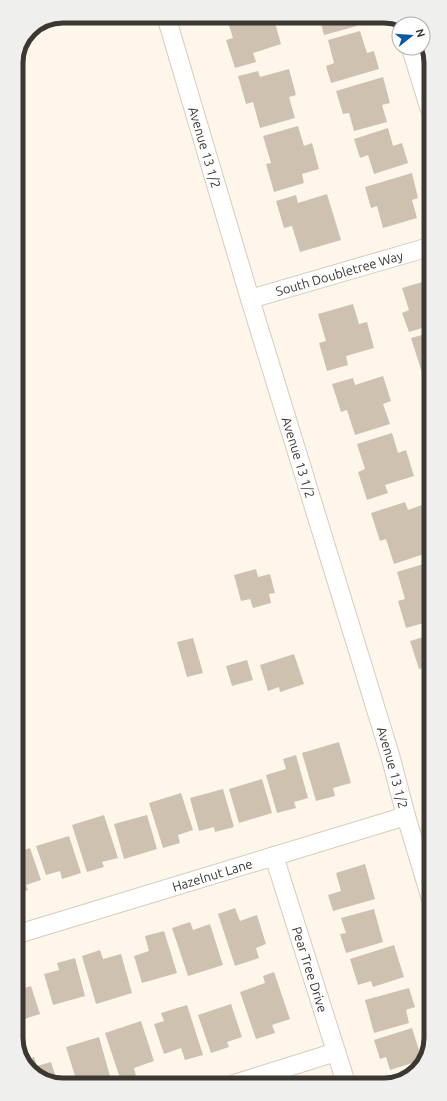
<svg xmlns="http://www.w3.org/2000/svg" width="447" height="1101" font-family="Ubuntu,sans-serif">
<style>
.building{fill:#cec1af}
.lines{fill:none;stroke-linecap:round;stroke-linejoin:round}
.street-casing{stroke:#d8cbb9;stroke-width:20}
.street{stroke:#fff;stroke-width:18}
.labels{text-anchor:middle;stroke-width:3;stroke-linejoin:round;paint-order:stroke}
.street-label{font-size:13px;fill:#3c3730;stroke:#fff}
.rim{fill:none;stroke:#3c3730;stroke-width:5}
</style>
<rect width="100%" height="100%" fill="#fff6eb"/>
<g class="building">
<polygon points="226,16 265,16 266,21 274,19 281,44 253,53 256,62 235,68 226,40 233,38"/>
<polygon points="319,16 354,16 357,26 324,35"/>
<polygon points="360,31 367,53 374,51 379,69 331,83 326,66 334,63 328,40"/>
<polygon points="289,69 296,95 289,97 295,118 260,128 253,102 246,104 238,76 258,71 260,77"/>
<polygon points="383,77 390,103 382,105 387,122 354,131 349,113 343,114 336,91"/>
<polygon points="298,126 304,146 312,143 319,169 302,174 304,183 274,192 266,164 271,163 263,136"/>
<polygon points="388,128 393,146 402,143 408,163 374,174 368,155 360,158 354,139"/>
<polygon points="412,173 418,198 412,200 417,218 383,228 377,206 371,208 365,187"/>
<polygon points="327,194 341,240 300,252 292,226 284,228 276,201 296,195 298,203"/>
<polygon points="429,280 429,326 409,332 402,313 409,310 402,288"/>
<polygon points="353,304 359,324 367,322 374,348 346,356 348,365 327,371 319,343 326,341 318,314"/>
<polygon points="429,333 429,377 424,379 411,338"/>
<polygon points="383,376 391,401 383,404 390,424 355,435 347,410 341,412 332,384 353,378 355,385"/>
<polygon points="392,433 398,453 406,450 414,476 385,485 388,493 367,500 358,472 365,469 357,444"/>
<polygon points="405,502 408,510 422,505 430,530 430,552 394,564 386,539 380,541 371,513"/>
<polygon points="430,562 430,611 424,613 427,622 406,628 398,601 405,599 397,572"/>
<polygon points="256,569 258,577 270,574 275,593 269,594 271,603 253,608 250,599 241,601 234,575"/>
<polygon points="430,635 430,680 426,667 419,669 410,641"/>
<polygon points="193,638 203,673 187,677 177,642"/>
<polygon points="294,654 304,684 280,692 279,687 268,691 260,665"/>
<polygon points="247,660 253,680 232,686 226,666"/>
<polygon points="430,711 430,732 424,713"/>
<polygon points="339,742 351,783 333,788 335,796 316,801 302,753"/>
<polygon points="296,755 308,798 294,802 296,808 277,813 266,775 286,769 283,759"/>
<polygon points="262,779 272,813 239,823 229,789"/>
<polygon points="223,789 234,827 215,832 214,827 199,831 190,798"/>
<polygon points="181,793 193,830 178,835 180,843 163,848 149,803"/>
<polygon points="104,815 118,858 102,862 104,867 87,872 72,825"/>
<polygon points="147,815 157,849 124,859 114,824"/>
<polygon points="69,836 81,873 62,879 60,871 46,875 36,846"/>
<polygon points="30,848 41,880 26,885 28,890 18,893 18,852"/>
<polygon points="365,864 375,899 333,911 328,895 341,891 336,873"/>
<polygon points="235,908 240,921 257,915 266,944 256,948 259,958 235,966 218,914"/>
<polygon points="374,909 383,942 346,953 340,934 346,933 341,918"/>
<polygon points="190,922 193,930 210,924 223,965 188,976 172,928"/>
<polygon points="164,931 177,973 142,983 134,956 149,951 145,936"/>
<polygon points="394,945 404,977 373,987 371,981 358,985 350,959"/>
<polygon points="100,950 103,959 121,954 132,993 96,1004 82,956"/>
<polygon points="75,958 85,996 53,1005 44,974 59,970 57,963"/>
<polygon points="274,972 290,1019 272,1025 275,1033 256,1039 240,992 265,983 263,976"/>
<polygon points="31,986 40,1014 18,1021 18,990"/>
<polygon points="409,988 415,1007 406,1010 409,1023 374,1033 365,1000"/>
<polygon points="231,1004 242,1037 227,1042 229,1047 211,1053 198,1015"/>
<polygon points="187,1005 203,1055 185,1060 181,1048 164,1054 154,1024 164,1021 161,1013"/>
<polygon points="141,1021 154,1061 134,1068 136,1076 121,1081 105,1033"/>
<polygon points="412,1028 422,1060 390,1070 386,1057 380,1059 374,1040"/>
<polygon points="99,1037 112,1083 105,1085 84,1085 82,1077 76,1079 66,1047"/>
<polygon points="34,1057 37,1066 51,1062 58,1084 34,1075 24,1060"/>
<polygon points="410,1074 399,1083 384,1083 384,1082"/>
</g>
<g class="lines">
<defs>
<g id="street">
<path id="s1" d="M 166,16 L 250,299 L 390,755 L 406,816 L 431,899"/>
<polyline points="403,22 403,24"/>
<polyline points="411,48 429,107"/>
<path id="s2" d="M 250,299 L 429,247"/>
<path id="s3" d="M 274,856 L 346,1083"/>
<path id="s4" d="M 18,934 L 406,816"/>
<polyline points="234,1084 336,1052"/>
</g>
</defs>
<use href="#street" class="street-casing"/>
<use href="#street" class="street"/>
</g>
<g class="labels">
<g class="street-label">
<text dy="5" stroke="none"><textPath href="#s1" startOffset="137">Avenue 13 1/2</textPath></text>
<text dy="5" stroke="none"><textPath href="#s2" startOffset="93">South Doubletree Way</textPath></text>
<text dy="5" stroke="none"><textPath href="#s1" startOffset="461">Avenue 13 1/2</textPath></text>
<text dy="5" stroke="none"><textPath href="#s1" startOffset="785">Avenue 13 1/2</textPath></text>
<text dy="5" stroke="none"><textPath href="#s4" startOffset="203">Hazelnut Lane</textPath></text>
<text dy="5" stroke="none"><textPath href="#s3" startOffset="119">Pear Tree Drive</textPath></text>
</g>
</g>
<path d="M0 0H447V1101H0ZM63 23H384A40 40 0 0 1 424 63V1038A40 40 0 0 1 384 1078H63A40 40 0 0 1 23 1038V63A40 40 0 0 1 63 23Z" fill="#efefee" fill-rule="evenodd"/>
<path class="rim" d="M63 23H384A40 40 0 0 1 424 63V1038A40 40 0 0 1 384 1078H63A40 40 0 0 1 23 1038V63A40 40 0 0 1 63 23Z"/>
<g transform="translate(411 36) rotate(73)"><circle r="19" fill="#ffffff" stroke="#b1afac"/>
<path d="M0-3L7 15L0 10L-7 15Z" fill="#0c57a6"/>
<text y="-6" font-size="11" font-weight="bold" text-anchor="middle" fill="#3c3730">N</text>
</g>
</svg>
